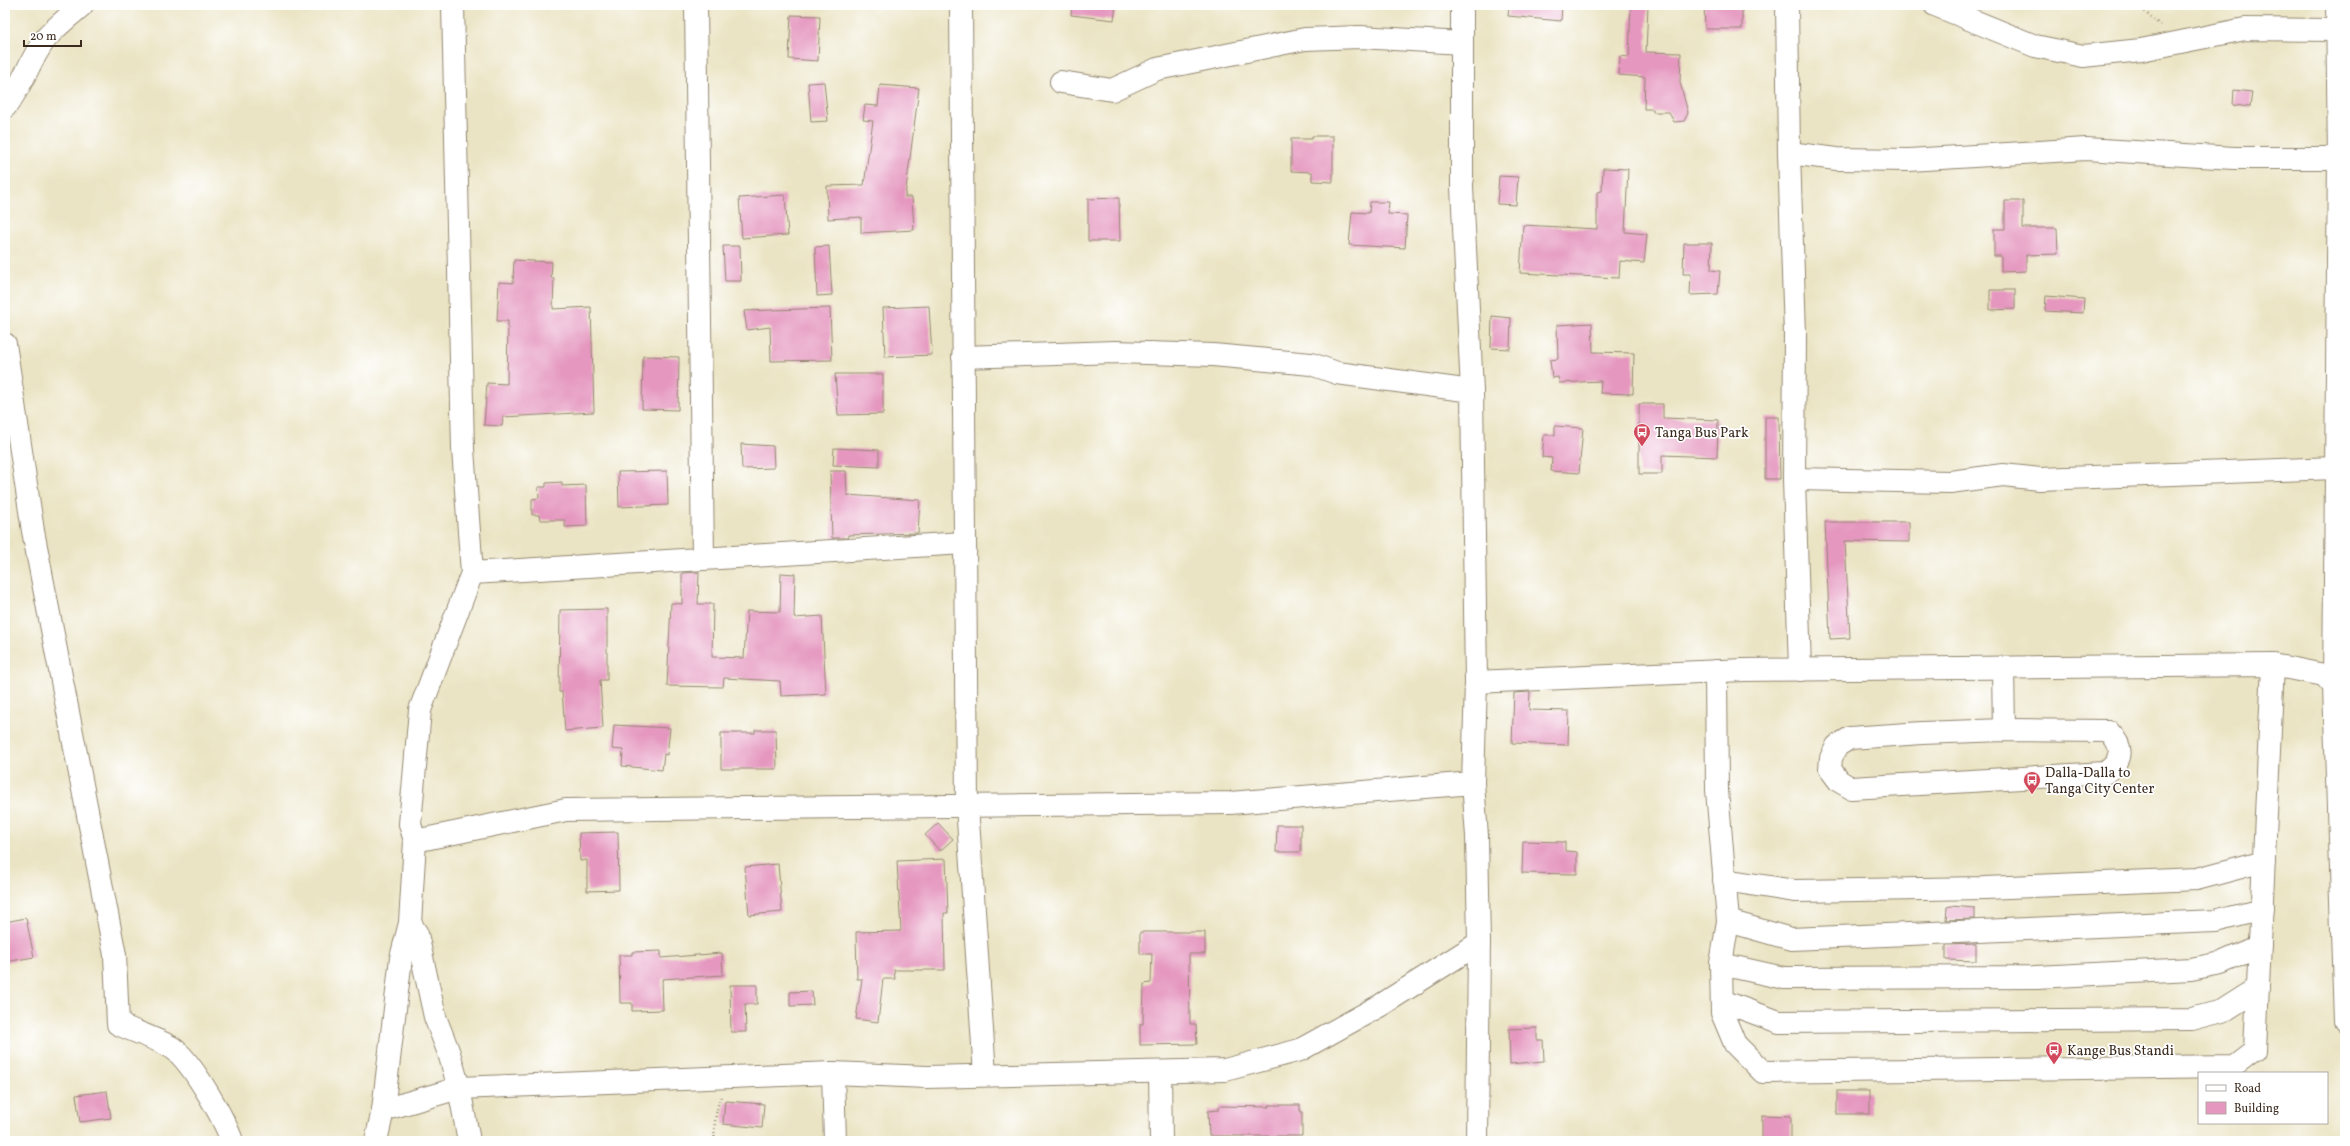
<svg xmlns="http://www.w3.org/2000/svg" width="2350" height="1146" font-family="Vollkorn,serif">
<style>
.building{fill:#e597bf}
.lines{fill:none;stroke-linecap:round;stroke-linejoin:round}
.minor-casing{stroke:#938771;stroke-width:24}
.path{stroke:#938771;stroke-width:2.5;stroke-dasharray:1 3;stroke-linecap:butt}
.minor{stroke:#fff;stroke-width:22}
.labels{text-anchor:middle;stroke-width:3.5;stroke-linejoin:round;paint-order:stroke}
.poi-label{font-size:14px;fill:#3b2a1e;stroke:#fff;text-anchor:start}
</style>
<rect width="100%" height="100%" fill="#fff"/>
<filter id="ink" filterUnits="userSpaceOnUse"><feTurbulence type="fractalNoise" baseFrequency=".025" numOctaves="2"/><feDisplacementMap in="SourceGraphic" scale="8" xChannelSelector="R" yChannelSelector="G"/><feConvolveMatrix kernelMatrix="1 2 1 2 8 2 1 2 1" color-interpolation-filters="sRGB"/></filter>
<filter id="wash" filterUnits="userSpaceOnUse"><feTurbulence type="fractalNoise" baseFrequency=".012" numOctaves="4" result="noise"/><feDisplacementMap in="SourceGraphic" scale="16" xChannelSelector="R" yChannelSelector="G"/><feGaussianBlur stdDeviation="0.9" result="paint"/><feColorMatrix in="noise" values="0 0 0 0 0 0 0 0 0 0 0 0 0 0 0 0 0 1.4 0 .05"/><feComposite in="paint" operator="in"/></filter>
<g filter="url(#wash)">
<rect width="100%" height="100%" fill="#ebe4c4"/>
<g id="blocks">
<g class="building">
<polygon points="1072,5 1116,5 1114,20 1071,15"/>
<polygon points="1509,5 1562,5 1561,21 1508,16"/>
<polygon points="1631,5 1648,5 1646,52 1681,53 1680,82 1688,113 1684,121 1674,122 1669,112 1653,112 1653,109 1644,109 1645,77 1619,75 1620,56 1629,57"/>
<polygon points="1704,5 1742,5 1742,29 1705,29"/>
<polygon points="791,15 820,16 818,61 789,59"/>
<polygon points="824,82 828,121 811,122 808,83"/>
<polygon points="880,85 919,88 905,197 912,197 914,230 861,233 861,217 828,219 827,186 864,185 873,121 863,120 865,105 878,106"/>
<polygon points="2234,90 2252,92 2250,107 2233,105"/>
<polygon points="1312,136 1333,136 1333,182 1312,181 1312,172 1291,171 1291,139 1312,139"/>
<polygon points="1603,168 1628,169 1625,232 1647,234 1644,263 1620,261 1619,278 1520,273 1523,225 1597,229 1597,192 1602,191"/>
<polygon points="1499,176 1518,177 1516,205 1497,204"/>
<polygon points="785,195 788,235 742,238 739,198"/>
<polygon points="1119,198 1120,241 1088,241 1088,199"/>
<polygon points="2005,201 2023,201 2023,228 2057,228 2058,254 2026,255 2026,271 2001,272 2001,256 1994,256 1994,229 2005,229"/>
<polygon points="1370,202 1389,202 1388,214 1407,215 1405,248 1349,245 1352,212 1369,213"/>
<polygon points="1684,243 1712,243 1711,270 1720,271 1718,294 1690,295 1691,274 1683,274"/>
<polygon points="723,246 740,246 741,281 725,281"/>
<polygon points="829,246 832,295 817,296 815,247"/>
<polygon points="514,260 552,262 551,278 554,278 553,309 591,307 594,412 503,417 502,426 484,425 487,383 507,384 508,321 497,321 499,282 513,283"/>
<polygon points="1990,290 2015,290 2015,309 1990,310"/>
<polygon points="2046,296 2084,299 2083,313 2045,311"/>
<polygon points="929,306 932,355 885,357 883,308"/>
<polygon points="830,308 832,360 771,361 770,327 747,330 744,311"/>
<polygon points="1492,316 1511,318 1510,349 1491,348"/>
<polygon points="1592,323 1593,352 1634,353 1633,394 1600,393 1601,381 1559,383 1558,377 1552,378 1550,360 1558,359 1557,325"/>
<polygon points="643,356 679,357 678,410 642,409"/>
<polygon points="835,374 883,374 883,414 838,415"/>
<polygon points="1639,404 1663,404 1663,418 1718,420 1717,457 1662,455 1662,474 1639,474"/>
<polygon points="1765,417 1779,417 1780,479 1765,479"/>
<polygon points="1555,426 1583,428 1579,473 1551,471 1552,458 1542,457 1544,435 1555,435"/>
<polygon points="741,444 773,446 774,468 742,469"/>
<polygon points="834,448 879,450 879,467 833,465"/>
<polygon points="667,471 668,505 619,507 618,472"/>
<polygon points="830,471 846,471 847,495 920,500 918,533 848,535 848,538 832,538"/>
<polygon points="562,482 562,486 586,485 587,526 565,527 565,520 540,520 539,515 532,515 532,499 539,498 538,487 546,487 546,483"/>
<polygon points="1825,522 1909,522 1909,542 1845,541 1850,638 1830,639"/>
<polygon points="699,572 698,604 713,604 712,657 744,658 747,611 780,612 781,573 795,574 794,618 822,616 826,694 781,696 780,681 724,678 723,687 667,686 671,603 682,604 682,573"/>
<polygon points="607,609 607,680 600,680 603,728 565,731 562,692 559,692 560,610"/>
<polygon points="1530,692 1529,710 1569,711 1568,745 1512,743 1514,693"/>
<polygon points="614,725 670,728 667,755 664,754 662,770 622,766 623,750 612,749"/>
<polygon points="755,730 776,730 777,769 721,769 721,733 755,733"/>
<polygon points="938,823 953,839 940,851 925,835"/>
<polygon points="1277,825 1301,825 1301,852 1276,852"/>
<polygon points="618,832 619,890 587,891 587,860 580,861 579,833"/>
<polygon points="1523,841 1565,842 1565,851 1577,852 1577,874 1522,873"/>
<polygon points="946,859 948,913 944,913 945,970 894,970 895,979 883,979 878,1022 856,1019 862,979 857,979 856,932 901,931 897,861"/>
<polygon points="778,864 782,912 749,915 745,867"/>
<polygon points="1951,906 1975,908 1975,919 1946,920 1947,907"/>
<polygon points="26,918 34,957 5,962 5,922"/>
<polygon points="1140,932 1205,932 1205,954 1189,954 1190,1024 1196,1024 1197,1044 1140,1045 1140,1024 1143,1024 1144,984 1151,983 1152,954 1140,954"/>
<polygon points="1976,944 1976,961 1946,960 1946,945"/>
<polygon points="661,951 661,958 722,953 723,975 662,979 663,1010 632,1011 632,1003 620,1003 619,955 632,955 632,952"/>
<polygon points="730,985 757,985 757,1004 745,1004 746,1032 731,1032"/>
<polygon points="812,991 813,1005 790,1006 790,992"/>
<polygon points="1537,1028 1537,1040 1543,1040 1544,1061 1510,1064 1509,1029"/>
<polygon points="107,1091 111,1118 80,1122 76,1095"/>
<rect x="1837" y="1091" width="33" height="23"/>
<polygon points="725,1101 764,1104 762,1128 723,1124"/>
<polygon points="1269,1105 1300,1105 1300,1111 1302,1111 1302,1136 1209,1136 1208,1111 1219,1110 1219,1106 1269,1107"/>
<polygon points="1762,1115 1791,1116 1791,1141 1762,1141"/>
</g>
</g>
</g>
<g filter="url(#ink)">
<use href="#blocks" fill-opacity="0" stroke="#938771" stroke-width="1"/>
<g class="lines">
<defs>
<g id="minor">
<polyline points="696,5 703,559"/>
<polyline points="961,5 967,805 985,1075"/>
<polyline points="1462,5 1462,187 1472,391 1476,682 1473,783 1477,836 1479,943 1477,1141"/>
<polyline points="1787,5 1789,153 1795,334 1794,479 1800,670"/>
<polyline points="1935,5 2035,46 2083,56 2141,50 2245,29 2337,30"/>
<polyline points="1061,82 1112,90 1157,69 1305,39 1360,37 1462,43"/>
<path d="M 5,107 C 23,86 30,57 48,36 C 58,25 71,15 82,5"/>
<polyline points="1789,153 1837,159 1909,160 2086,149 2234,158 2339,158 2345,163"/>
<path d="M 5,344 L 33,531 L 115,955 L 118,1024 C 135,1032 155,1038 171,1047 C 191,1059 224,1119 232,1141"/>
<polyline points="963,357 1115,352 1213,355 1311,364 1337,373 1472,391"/>
<polyline points="1794,479 1950,482 2003,475 2040,479 2335,468"/>
<polyline points="472,573 964,543"/>
<polyline points="2003,668 2004,730"/>
<polyline points="1716,671 1717,790 1728,921 1721,964 1722,1013 1735,1044 1763,1072 2234,1066 2255,1050 2273,665"/>
<polyline points="1476,682 1744,670 2273,665 2324,675 2334,686 2345,1022"/>
<polyline points="2334,686 2339,158 2337,5"/>
<path d="M 2004,730 L 2108,731 C 2124,747 2124,760 2105,773 L 1851,788 L 1839,781 L 1830,769 L 1831,758 L 1837,746 L 1850,738 L 1922,733 Z"/>
<polyline points="415,841 566,810 1230,803 1473,783"/>
<polyline points="1724,880 1795,891 1985,888 2197,879 2264,861"/>
<polyline points="1728,921 1791,939 2215,921 2262,909"/>
<polyline points="410,923 417,934 435,1017 449,1053 459,1088 469,1141"/>
<polyline points="1721,964 1784,978 2037,977 2191,969 2221,963 2260,946"/>
<polyline points="1722,1001 1779,1022 2192,1019 2222,1011 2258,988"/>
<polyline points="1160,1072 1161,1141"/>
<polyline points="833,1073 835,1141"/>
<polyline points="383,1110 459,1088 833,1073 927,1077 1225,1070 1300,1050 1381,1005 1479,943"/>
<polyline points="376,1141 383,1110 401,958 410,923 415,841 410,824 420,710 472,573 463,449 453,5"/>
</g>
</defs>
<use href="#minor" class="minor-casing"/>
<g class="path">
<polyline points="2140,5 2146,13 2160,25"/>
<path d="M 715,1141 C 713,1130 716,1107 721,1097"/>
</g>
<use href="#minor" class="minor"/>
</g>
</g>
<defs>
<symbol id="bus-pin" viewBox="-11 -11 22 30"><path d="M0 17L-7.5 6A9.5 9.5 0 1 1 7.5 6Z" fill="#d1495b" stroke="#fff"/><path d="M-5-6H5V4H4V6H2V4H-2V6H-4V4H-5ZM-3.5-4V0h7V-4ZM-3.5 1.2v1.5H-2V1.2ZM2 1.2v1.5H3.5V1.2Z" fill="#fff"/></symbol>
</defs>
<g fill-rule="evenodd">
<use href="#bus-pin" x="1632" y="422" width="20" height="27"/>
<use href="#bus-pin" x="2022" y="770" width="20" height="27"/>
<use href="#bus-pin" x="2044" y="1040" width="20" height="27"/>
</g>
<g class="labels">
<g class="poi-label">
<text x="1655" y="437">Tanga Bus Park</text>
<text x="2045" y="777">Dalla-Dalla to<tspan x="2045" dy="16">Tanga City Center</tspan></text>
<text x="2067" y="1055">Kange Bus Standi</text>
</g>
</g>
<rect width="2350" height="1146" fill="none" stroke="#fff" stroke-width="20"/>
<rect x="2198" y="1072" width="130" height="52" fill="#ffffff" stroke="#b1aaa5"/>
<rect x="2206" y="1085" width="20" height="6" fill="#ffffff" stroke="#b1aaa5"/>
<text x="2234" y="1092" font-size="12" fill="#3b2a1e">Road</text>
<rect x="2206" y="1102" width="20" height="12" fill="#e597bf" stroke="#b1aaa5"/>
<text x="2234" y="1112" font-size="12" fill="#3b2a1e">Building</text>
<path d="M24 40v6h57v-6" fill="none" stroke="#3b2a1e" stroke-width="2"/>
<text x="30" y="40" font-size="12" fill="#3b2a1e" stroke="#ffffff" stroke-width="3" paint-order="stroke">20 m</text>
</svg>
